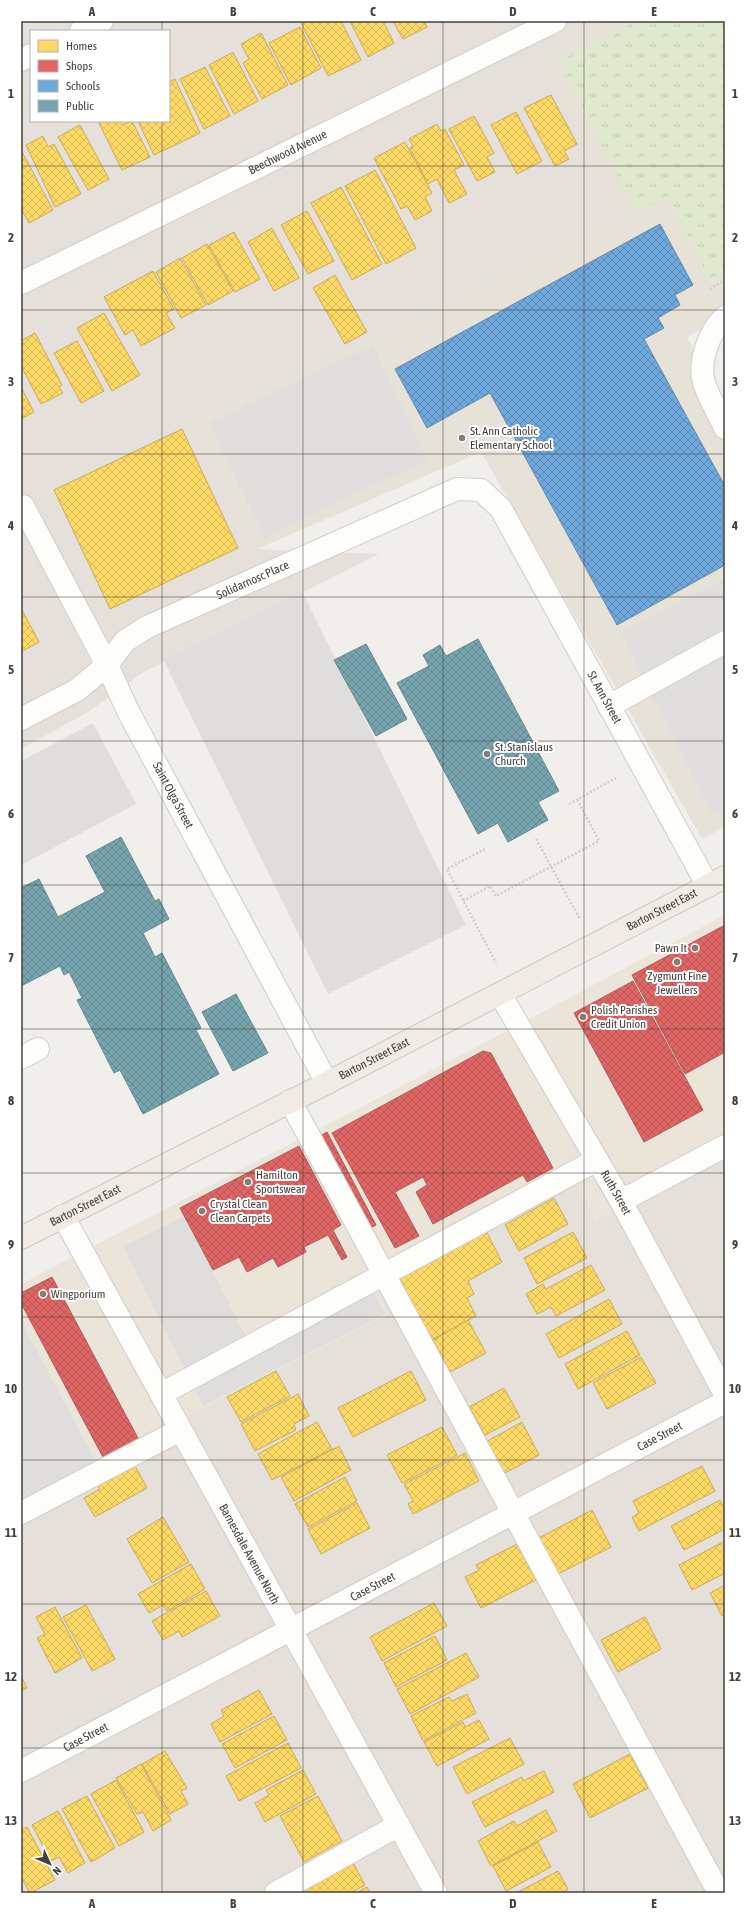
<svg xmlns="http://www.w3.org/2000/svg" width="746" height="1914" font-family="'Asap Condensed',sans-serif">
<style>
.residential{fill:#e5e1da;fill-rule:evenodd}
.commercial{fill:#ebe4d9}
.education{fill:#e7e2d8}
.park{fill:url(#park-tufts)}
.parking{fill:#e0dedc}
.homes{fill:url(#homes-cross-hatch);stroke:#c8ab58}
.shops{fill:url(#shops-cross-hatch);stroke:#b25b58}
.schools{fill:url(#schools-cross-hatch);stroke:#6389ab}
.public{fill:url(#public-cross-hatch);stroke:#68878b}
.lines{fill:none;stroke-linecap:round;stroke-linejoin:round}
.minor-casing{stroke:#cfcdc9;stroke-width:24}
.major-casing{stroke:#d1cabb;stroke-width:24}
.path{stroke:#d1cfcc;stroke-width:2.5;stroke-dasharray:2 2;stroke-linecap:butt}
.minor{stroke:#fdfdfc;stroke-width:22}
.major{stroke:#f0ece5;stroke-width:22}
.grid{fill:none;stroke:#464138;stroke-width:1;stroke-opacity:0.55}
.poi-dot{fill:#827e77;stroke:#fff;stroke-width:1.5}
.labels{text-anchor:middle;stroke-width:4;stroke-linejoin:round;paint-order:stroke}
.street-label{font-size:12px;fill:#464138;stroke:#fff}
.poi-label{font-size:12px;fill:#464138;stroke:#fff;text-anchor:start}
.neatline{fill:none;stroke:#464138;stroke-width:1.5}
.grid-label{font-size:13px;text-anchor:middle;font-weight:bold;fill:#464138}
</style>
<defs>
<pattern id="park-tufts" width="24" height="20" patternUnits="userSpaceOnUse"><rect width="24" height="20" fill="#dfe9ce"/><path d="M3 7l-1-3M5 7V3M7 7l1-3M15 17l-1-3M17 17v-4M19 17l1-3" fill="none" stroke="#c1c9b2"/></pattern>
<pattern id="homes-cross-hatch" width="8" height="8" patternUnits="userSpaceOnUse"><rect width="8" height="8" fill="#ffd966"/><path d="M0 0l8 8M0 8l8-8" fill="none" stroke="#dcbb59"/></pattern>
<pattern id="shops-cross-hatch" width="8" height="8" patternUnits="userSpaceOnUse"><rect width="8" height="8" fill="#e06666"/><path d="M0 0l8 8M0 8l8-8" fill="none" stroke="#b75655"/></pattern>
<pattern id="schools-cross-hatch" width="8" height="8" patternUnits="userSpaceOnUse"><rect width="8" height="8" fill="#6fa8dc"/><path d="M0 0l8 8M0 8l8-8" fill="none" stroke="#5d8ab3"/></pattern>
<pattern id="public-cross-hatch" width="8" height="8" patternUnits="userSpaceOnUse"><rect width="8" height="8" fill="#76a5af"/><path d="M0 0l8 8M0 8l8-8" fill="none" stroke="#63888f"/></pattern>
</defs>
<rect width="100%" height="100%" fill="#f1efeb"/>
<g class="residential">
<path d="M 21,21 L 609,21 L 544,54 L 623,219 L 192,424 L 257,549 L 379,554 L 144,672 L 85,714 L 21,749 ZM 31,31 L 169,31 L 169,121 L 31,121 Z"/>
<polygon points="725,1152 725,1893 21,1893 21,1504 162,1429 388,1314 370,1272 569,1170"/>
</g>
<polygon class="commercial" points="725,915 725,1152 595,1221 569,1171 370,1272 388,1314 162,1429 21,1504 21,1284 488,1041"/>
<polygon class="education" points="609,21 725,21 725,317 687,337 725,407 725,827 702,839 481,452 257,549 192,424 623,219 543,54"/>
<polygon class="park" points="637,21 725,21 725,276 711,283 667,197 636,212 559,61"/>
<g class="parking">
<polygon points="373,345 428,460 264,538 209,423"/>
<polygon points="725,579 725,809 712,815 620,632"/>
<polygon points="302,591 466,925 328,994 163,659"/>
<polygon points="93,723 136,804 21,865 21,761"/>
<polygon points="185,1216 245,1335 365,1275 385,1314 203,1406 123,1247"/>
<polygon points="21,1321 95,1460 21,1500"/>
</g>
<g class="homes">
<polygon points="300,21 341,21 361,60 328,76"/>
<polygon points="350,21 383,21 394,43 368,57"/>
<polygon points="393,21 424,21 427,27 403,39"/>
<polygon points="300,27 321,68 291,85 269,43"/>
<polygon points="261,33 288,85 262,99 243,63 249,59 241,44"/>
<polygon points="233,52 258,101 234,114 209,65"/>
<polygon points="205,67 230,116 204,129 180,79"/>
<polygon points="175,79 200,133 154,155 138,121 169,121 169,82"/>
<polygon points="551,95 577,144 564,151 569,159 555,166 524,108"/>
<polygon points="516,112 542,161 517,174 491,125"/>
<polygon points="474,116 494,153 487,157 495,172 477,181 449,129"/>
<polygon points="98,121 120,121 122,125 132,121 150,157 122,170"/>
<polygon points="437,124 441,131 445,129 464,165 454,170 467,194 449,203 437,179 428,184 410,148 413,146 409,139"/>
<polygon points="80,125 109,179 88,190 58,137"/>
<polygon points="43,136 48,147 54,144 81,194 55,207 26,145"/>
<polygon points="405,142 432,193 425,197 432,211 415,220 407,206 401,209 374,158"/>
<polygon points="21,150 53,210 29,223 21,208"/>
<polygon points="375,170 416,248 386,264 345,186"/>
<polygon points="341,187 382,264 352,280 311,203"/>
<polygon points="307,211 334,261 308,274 281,225"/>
<polygon points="272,228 299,278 274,291 248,242"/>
<polygon points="234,232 260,279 235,292 209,245"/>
<polygon points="207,244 233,291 208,305 182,258"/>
<polygon points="180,258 206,305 181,318 156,272"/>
<polygon points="153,271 174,309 166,313 175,328 141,346 133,330 125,335 104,297"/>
<polygon points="335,275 367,332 345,344 313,288"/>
<polygon points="104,313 140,375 112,391 77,328"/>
<polygon points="35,333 62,385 59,387 63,393 41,404 21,366 21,341"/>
<polygon points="77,341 104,391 81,403 54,353"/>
<polygon points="21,387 34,412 21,419"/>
<polygon points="182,429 238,548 110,609 54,490"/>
<polygon points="21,610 22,610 39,642 21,652"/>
<polygon points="554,1198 568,1224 519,1251 505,1225"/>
<polygon points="483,1225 502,1262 468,1281 474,1294 467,1298 476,1316 431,1340 389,1274"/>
<polygon points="573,1232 587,1258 537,1284 524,1258"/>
<polygon points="591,1265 605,1290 556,1316 551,1307 537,1314 526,1294 543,1284 546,1289"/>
<polygon points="609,1299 622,1324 559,1358 546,1334"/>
<polygon points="468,1320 486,1353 450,1372 433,1340"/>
<polygon points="627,1331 640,1355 578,1389 565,1364"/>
<polygon points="641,1357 656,1383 607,1409 593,1383"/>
<polygon points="276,1371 290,1396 241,1422 227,1397"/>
<polygon points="411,1371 426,1400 353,1437 338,1408"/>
<polygon points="504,1388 520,1417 485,1435 469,1407"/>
<polygon points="298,1394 309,1416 294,1424 296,1430 255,1451 241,1424"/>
<polygon points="317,1422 332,1449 272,1480 258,1454"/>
<polygon points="522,1422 539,1455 499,1476 482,1444"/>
<polygon points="442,1427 457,1455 402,1483 387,1455"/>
<polygon points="339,1446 351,1470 294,1501 281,1477"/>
<polygon points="465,1453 479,1481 413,1514 408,1504 413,1501 404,1484"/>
<polygon points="134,1464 147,1488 95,1517 84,1498 100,1489 97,1484"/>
<polygon points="702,1466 715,1491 639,1531 632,1517 639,1513 633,1501"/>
<polygon points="345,1477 357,1501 308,1527 295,1504"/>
<polygon points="720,1500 725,1510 725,1529 684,1550 671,1526"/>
<polygon points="357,1503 370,1528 321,1554 308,1529"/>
<polygon points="592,1510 611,1547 554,1576 535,1540"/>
<polygon points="163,1517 189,1562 152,1583 127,1539"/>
<polygon points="725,1541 725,1573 692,1590 679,1565"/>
<polygon points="517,1544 536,1580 481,1608 465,1577 479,1570 476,1565"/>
<polygon points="191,1564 205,1589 167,1611 163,1605 149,1613 138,1594"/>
<polygon points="725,1585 725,1615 722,1616 710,1593"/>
<polygon points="206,1591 220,1616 182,1637 179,1631 163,1640 152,1621"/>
<polygon points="434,1603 447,1626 382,1661 370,1637"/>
<polygon points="86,1605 115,1659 92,1671 63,1617"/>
<polygon points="55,1607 82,1658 55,1673 37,1638 45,1634 36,1617"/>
<polygon points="645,1617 661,1649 618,1672 601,1640"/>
<polygon points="435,1636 447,1660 396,1687 384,1663"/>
<polygon points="466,1653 479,1677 410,1714 397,1689"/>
<polygon points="21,1676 27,1688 21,1691"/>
<polygon points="259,1690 272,1714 220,1742 211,1724 224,1716 221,1710"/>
<polygon points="467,1694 476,1713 423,1741 411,1716 449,1697 452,1701"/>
<polygon points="274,1716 287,1740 235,1768 222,1744"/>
<polygon points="479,1720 489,1739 437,1766 424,1742 463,1722 465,1727"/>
<polygon points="510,1738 524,1764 467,1794 453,1767"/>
<polygon points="288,1743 301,1768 239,1801 226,1776"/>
<polygon points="165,1751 187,1788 181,1791 188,1804 170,1814 142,1764"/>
<polygon points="630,1754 648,1788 590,1818 573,1784"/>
<polygon points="141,1764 171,1820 153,1831 143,1812 137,1814 116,1778"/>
<polygon points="303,1770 316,1794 265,1822 255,1803 269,1795 266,1790"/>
<polygon points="544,1771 554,1792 485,1827 472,1802 522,1777 523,1781"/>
<polygon points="116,1780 144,1832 119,1846 91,1794"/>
<polygon points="87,1796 115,1848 91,1862 62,1809"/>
<polygon points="318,1796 342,1841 304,1862 280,1816"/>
<polygon points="546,1810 557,1831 491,1866 478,1841 514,1821 517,1826"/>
<polygon points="58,1811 85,1863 68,1873 59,1857 51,1861 32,1825"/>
<polygon points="27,1827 55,1880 30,1893 21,1877 21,1830"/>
<polygon points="538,1842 551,1867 506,1891 493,1866"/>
<polygon points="352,1861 365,1885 350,1893 303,1893 300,1889"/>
<polygon points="558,1871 568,1889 564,1893 516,1893"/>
<polygon points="367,1887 370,1893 356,1893"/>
</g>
<g class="shops">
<polygon points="725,925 725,1052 685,1074 632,975"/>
<polygon points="633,981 703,1110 644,1142 574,1013"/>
<polygon points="483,1051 491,1053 553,1168 527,1182 523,1175 433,1224 416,1192 427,1185 423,1177 395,1192 419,1236 395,1248 332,1133"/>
<polygon points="327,1132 376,1225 364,1232 315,1139"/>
<polygon points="299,1146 341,1225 333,1230 347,1257 342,1260 328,1235 304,1247 306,1252 278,1267 273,1258 247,1272 239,1257 213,1270 180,1208"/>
<polygon points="52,1277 139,1440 104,1459 21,1303 21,1293"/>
</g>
<polygon class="schools" points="660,224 693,285 675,295 680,305 658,318 664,328 644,339 725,486 725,565 617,625 490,393 427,428 395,369"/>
<g class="public">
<polygon points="478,639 559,791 538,802 548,820 508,842 498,823 478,834 397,683 429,666 423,655 440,645 446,656"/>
<polygon points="366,644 407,719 376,736 334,660"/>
<polygon points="121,837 155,901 159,899 169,919 143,933 155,957 162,953 201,1028 196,1030 219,1074 143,1114 120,1070 114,1073 77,1000 82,998 69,972 64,975 60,966 21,986 21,888 39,879 58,917 105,892 86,856"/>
<polygon points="236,994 268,1053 233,1071 202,1012"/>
</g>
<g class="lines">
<defs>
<g id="minor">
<polyline points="81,31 102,21"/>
<polyline points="21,60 31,55"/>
<path id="s1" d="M 21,283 L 555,21"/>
<path d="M 725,317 C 709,331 698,362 704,383 C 709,398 718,413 725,428"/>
<path id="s2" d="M 23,506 L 107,665 L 128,711 L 327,1083"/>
<polyline points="609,706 725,642"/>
<path id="s3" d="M 21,719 L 77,690 L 107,665 L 125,641 L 147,627 L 457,489 L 481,490 L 501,509 L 708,886"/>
<path id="s4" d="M 500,994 L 621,1201 L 725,1394"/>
<polyline points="21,1058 38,1049"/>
<polyline points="290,1101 719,1893"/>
<polyline points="621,1201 725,1146"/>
<path id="s5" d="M 63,1216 L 436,1893"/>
<polyline points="161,1394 597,1160"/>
<polyline points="21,1513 180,1430"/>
<path id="s6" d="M 21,1771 L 725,1402"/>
<polyline points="276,1893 399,1825"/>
</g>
<g id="major">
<path id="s7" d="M 21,1238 L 327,1083 L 725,877"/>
</g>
</defs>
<use href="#minor" class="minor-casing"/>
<use href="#major" class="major-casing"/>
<g class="path">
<polyline points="710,289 725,280"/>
<polyline points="569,804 616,778"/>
<polyline points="536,839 580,919"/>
<polyline points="485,849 447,869 496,963"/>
<polyline points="463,901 490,886 496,896 599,841 577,799"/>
</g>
<use href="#minor" class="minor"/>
<use href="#major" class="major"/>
</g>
<path class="grid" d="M 162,21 L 162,31M 303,21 L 303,1893M 443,21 L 443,1893M 584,21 L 584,1893M 162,121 L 162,1893M 21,166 L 725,166M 21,310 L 725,310M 21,454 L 725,454M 21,597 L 725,597M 21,741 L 725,741M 21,885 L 725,885M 21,1029 L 725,1029M 21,1173 L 725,1173M 21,1317 L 725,1317M 21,1460 L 725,1460M 21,1604 L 725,1604M 21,1748 L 725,1748"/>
<g class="poi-dot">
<circle cx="462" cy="438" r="4"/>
<circle cx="487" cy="754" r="4"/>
<circle cx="695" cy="948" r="4"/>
<circle cx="677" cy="962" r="4"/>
<circle cx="583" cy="1017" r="4"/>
<circle cx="248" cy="1182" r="4"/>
<circle cx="202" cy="1211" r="4"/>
<circle cx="43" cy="1294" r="4"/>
</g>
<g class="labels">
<g class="street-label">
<text dy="4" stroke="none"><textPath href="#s1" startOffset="297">Beechwood Avenue</textPath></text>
<text dy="4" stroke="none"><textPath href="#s3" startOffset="274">Solidarnosc Place</textPath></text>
<text dy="4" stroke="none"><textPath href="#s3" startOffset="764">St. Ann Street</textPath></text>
<text dy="4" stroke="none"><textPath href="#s2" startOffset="326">Saint Olga Street</textPath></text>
<text dy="4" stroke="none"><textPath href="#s7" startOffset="720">Barton Street East</textPath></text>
<text dy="4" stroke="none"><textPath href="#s7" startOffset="396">Barton Street East</textPath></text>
<text dy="4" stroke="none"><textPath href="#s4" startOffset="230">Ruth Street</textPath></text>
<text dy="4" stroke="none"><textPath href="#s7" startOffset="72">Barton Street East</textPath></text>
<text dy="4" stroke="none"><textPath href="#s6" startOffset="721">Case Street</textPath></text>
<text dy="4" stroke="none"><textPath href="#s5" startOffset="386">Barnesdale Avenue North</textPath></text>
<text dy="4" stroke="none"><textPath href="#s6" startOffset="397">Case Street</textPath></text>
<text dy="4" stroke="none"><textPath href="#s6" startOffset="73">Case Street</textPath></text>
</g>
<g class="poi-label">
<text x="470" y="435">St. Ann Catholic<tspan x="470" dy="14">Elementary School</tspan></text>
<text x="495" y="751">St. Stanislaus<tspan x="495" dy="14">Church</tspan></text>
<text x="687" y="952" text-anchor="end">Pawn It</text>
<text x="677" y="980" text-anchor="middle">Zygmunt Fine<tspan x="677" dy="14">Jewellers</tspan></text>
<text x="591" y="1014">Polish Parishes<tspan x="591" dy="14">Credit Union</tspan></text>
<text x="256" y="1179">Hamilton<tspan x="256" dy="14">Sportswear</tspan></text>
<text x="210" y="1208">Crystal Clean<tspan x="210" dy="14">Clean Carpets</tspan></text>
<text x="51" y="1298">Wingporium</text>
</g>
</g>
<rect width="746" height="1914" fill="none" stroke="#ffffff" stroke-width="44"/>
<rect x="30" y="30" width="140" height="92" fill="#ffffff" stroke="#b5b3af"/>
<rect x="38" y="40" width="20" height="12" fill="#ffd966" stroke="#b5b3af"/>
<text x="66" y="50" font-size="12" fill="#464138">Homes</text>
<rect x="38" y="60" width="20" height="12" fill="#e06666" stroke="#b5b3af"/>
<text x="66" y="70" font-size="12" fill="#464138">Shops</text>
<rect x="38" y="80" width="20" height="12" fill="#6fa8dc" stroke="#b5b3af"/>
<text x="66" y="90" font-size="12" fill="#464138">Schools</text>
<rect x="38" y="100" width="20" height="12" fill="#76a5af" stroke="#b5b3af"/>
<text x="66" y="110" font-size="12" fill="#464138">Public</text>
<g transform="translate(50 1864) rotate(134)" stroke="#ffffff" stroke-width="3" paint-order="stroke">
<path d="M0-3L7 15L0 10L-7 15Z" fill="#464138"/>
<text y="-6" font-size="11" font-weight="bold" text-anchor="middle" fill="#464138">N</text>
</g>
<rect x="22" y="22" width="702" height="1870" class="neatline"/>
<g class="grid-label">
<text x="92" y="16">A</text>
<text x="233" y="16">B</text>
<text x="373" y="16">C</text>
<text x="513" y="16">D</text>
<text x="654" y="16">E</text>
<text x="11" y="98">1</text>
<text x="735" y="98">1</text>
<text x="11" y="242">2</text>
<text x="735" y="242">2</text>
<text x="11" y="386">3</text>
<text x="735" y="386">3</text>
<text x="11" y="530">4</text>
<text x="735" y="530">4</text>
<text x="11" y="674">5</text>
<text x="735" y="674">5</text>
<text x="11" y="818">6</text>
<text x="735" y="818">6</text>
<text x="11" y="962">7</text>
<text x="735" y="962">7</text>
<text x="11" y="1105">8</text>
<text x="735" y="1105">8</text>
<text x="11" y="1249">9</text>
<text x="735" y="1249">9</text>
<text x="11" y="1393">10</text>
<text x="735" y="1393">10</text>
<text x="11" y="1537">11</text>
<text x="735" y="1537">11</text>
<text x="11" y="1681">12</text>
<text x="735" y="1681">12</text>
<text x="11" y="1825">13</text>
<text x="735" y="1825">13</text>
<text x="92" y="1908">A</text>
<text x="233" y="1908">B</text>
<text x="373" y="1908">C</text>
<text x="513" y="1908">D</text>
<text x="654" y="1908">E</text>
</g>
</svg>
